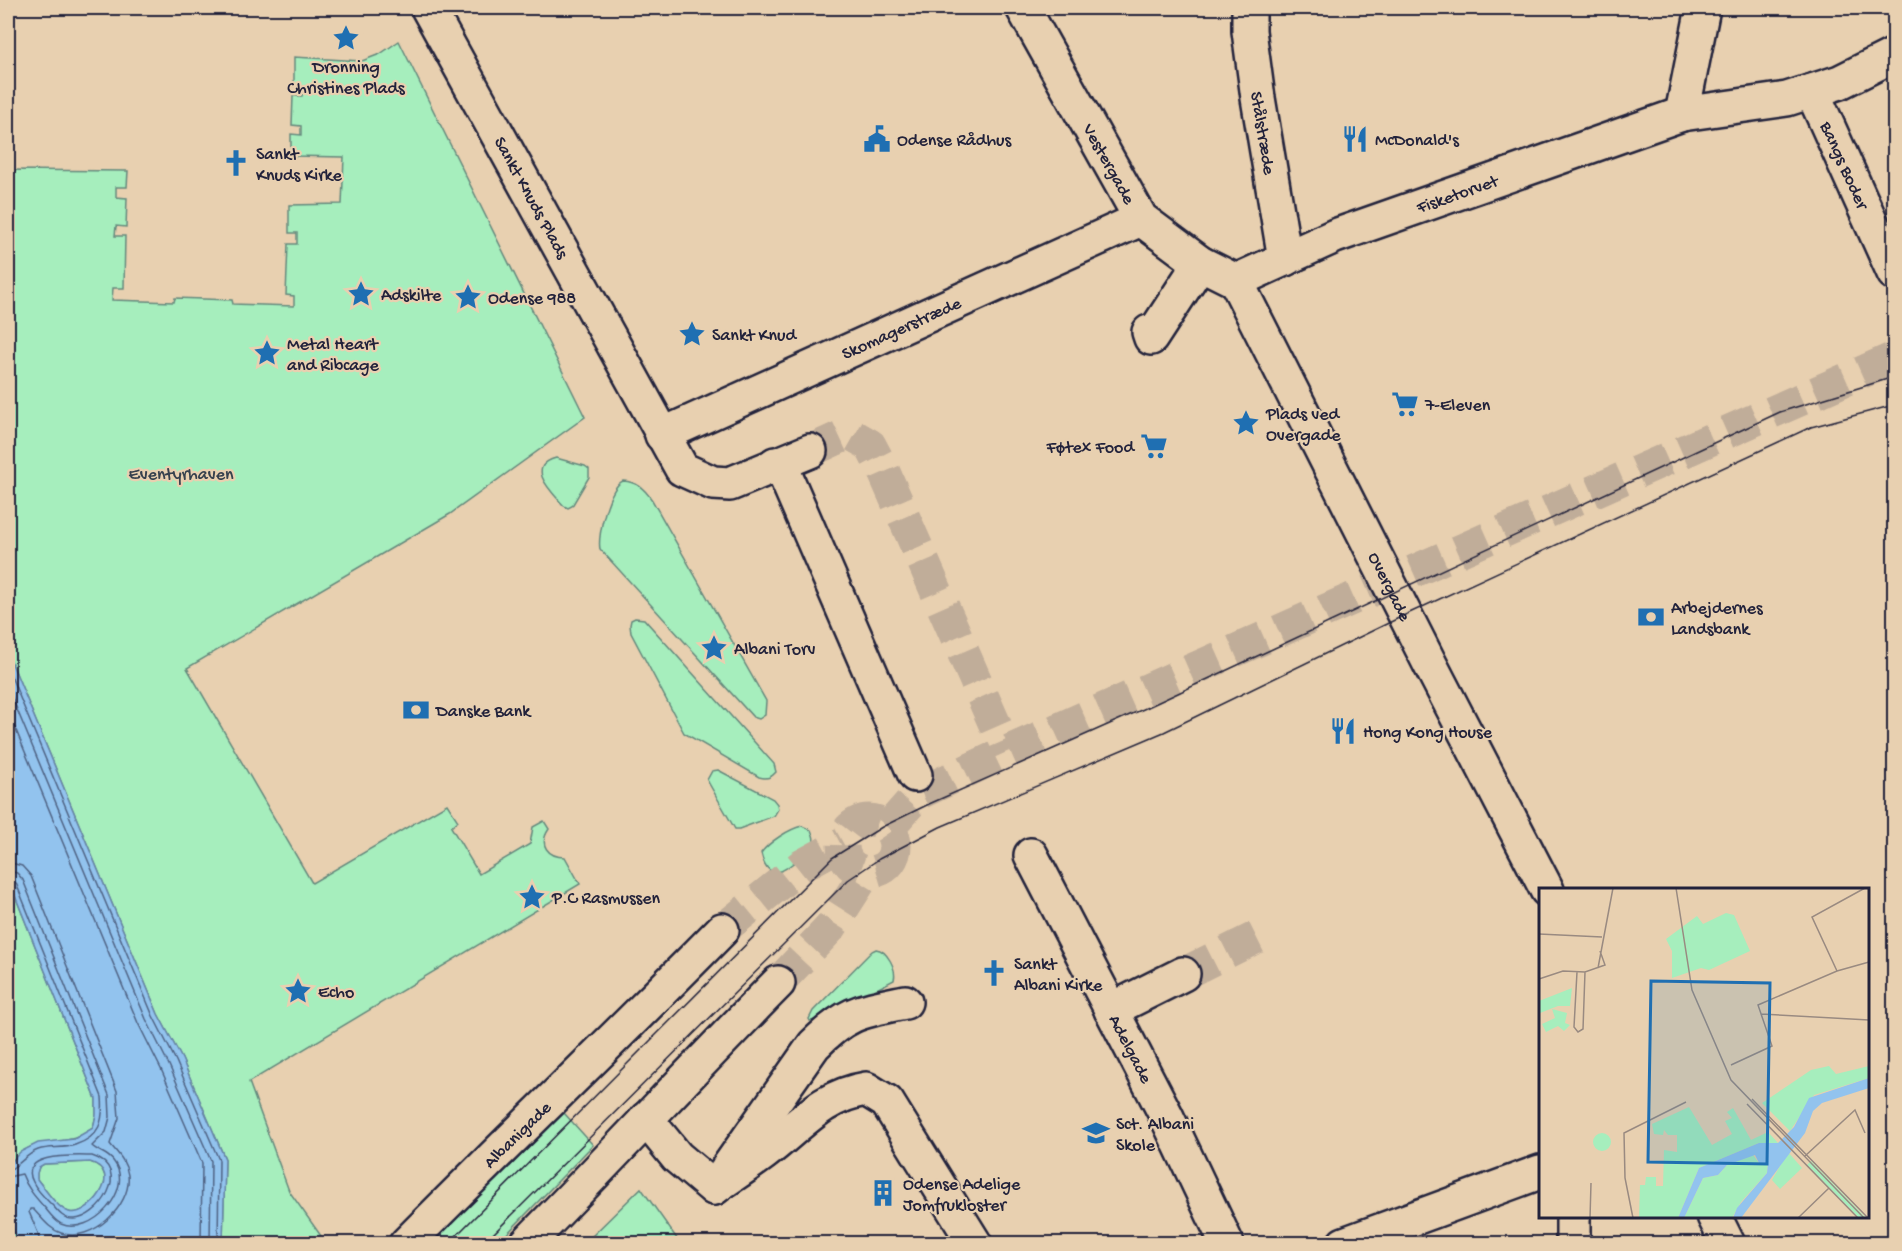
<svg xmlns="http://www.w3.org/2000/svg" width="1902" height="1251" font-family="'Gochi Hand',sans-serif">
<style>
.green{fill:#a6eebd;stroke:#64887c;stroke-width:1.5}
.water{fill:#92c3ee;stroke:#6583a6;stroke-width:1.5;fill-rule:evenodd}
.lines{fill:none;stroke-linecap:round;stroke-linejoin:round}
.shore{stroke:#4f6283;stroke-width:1.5}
.minor-tunnel{stroke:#c0ad99;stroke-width:33;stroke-dasharray:33 16;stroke-linecap:butt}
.minor-casing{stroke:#22223b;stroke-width:38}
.minor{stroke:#e8d0b0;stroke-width:33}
.tram{stroke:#22223b;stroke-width:1.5}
.labels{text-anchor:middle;stroke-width:4.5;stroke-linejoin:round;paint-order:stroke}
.poi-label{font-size:18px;fill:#22223b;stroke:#e8d0b0;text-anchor:start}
.street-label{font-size:18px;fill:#22223b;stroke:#e8d0b0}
.park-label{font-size:18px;fill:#36414e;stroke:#e8d0b0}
.inset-road{fill:none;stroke:#998a81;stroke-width:1.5}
.view{fill:#1f6fb2;fill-opacity:0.15;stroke:#1f6fb2;stroke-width:3}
.inset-edge{fill:none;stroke:#22223b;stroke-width:3}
</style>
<rect width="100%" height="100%" fill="#e8d0b0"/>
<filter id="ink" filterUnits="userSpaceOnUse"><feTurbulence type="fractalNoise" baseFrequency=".0167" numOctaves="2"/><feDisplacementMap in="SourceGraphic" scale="12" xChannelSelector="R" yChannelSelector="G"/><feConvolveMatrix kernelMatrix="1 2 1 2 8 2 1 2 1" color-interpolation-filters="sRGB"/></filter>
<g filter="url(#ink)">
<g class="green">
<path d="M 399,41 L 585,417 L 450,514 L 187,668 L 312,883 L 447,804 L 458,821 L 451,827 L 479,874 L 530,844 L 533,827 L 544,821 L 549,829 C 538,845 548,857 565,857 L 580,884 L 249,1082 L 289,1191 L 326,1243 L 223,1243 L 225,1159 L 182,1059 L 158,1014 L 8,654 L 8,170 L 128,171 L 127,187 L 116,187 L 116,197 L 127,198 L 126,227 L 116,226 L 115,236 L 125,236 L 124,288 L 113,288 L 112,300 L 174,302 L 175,298 L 232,300 L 233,304 L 294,306 L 294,296 L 286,295 L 288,244 L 297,244 L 297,233 L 289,233 L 289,205 L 342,204 L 344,157 L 291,156 L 291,134 L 301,135 L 301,126 L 292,125 L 293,96 L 302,96 L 303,87 L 294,86 L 294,57 L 362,61 L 380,54 Z"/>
<path d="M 556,458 L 585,466 L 589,469 L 589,477 L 572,506 L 568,508 L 564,506 C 552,492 524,467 556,458 Z"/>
<path d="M 623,481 C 637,482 644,488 652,500 L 766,701 L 765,715 L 759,719 L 753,717 L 600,549 C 597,535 609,487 623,481 Z"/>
<path d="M 635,618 L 644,619 L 774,764 L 776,772 C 771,778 767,779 759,777 L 684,733 L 631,633 L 630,625 L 631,620 Z"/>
<polygon points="718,770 773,799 777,804 778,809 774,816 739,829 735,829 707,780 712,771"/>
<path d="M 802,826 L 811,830 C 813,835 815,838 813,844 C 811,849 804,854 799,858 C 784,872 768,883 761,853 C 769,842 789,829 802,826 Z"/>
<path d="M 8,878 L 96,1099 L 96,1115 L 93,1128 C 86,1132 79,1138 71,1139 C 43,1145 26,1140 8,1167 Z"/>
<path d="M 876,949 C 887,950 897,969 894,980 L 817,1020 L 810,1021 L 809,1019 L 813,1011 L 872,951 Z"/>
<polygon points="564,1113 593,1145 498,1243 431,1243"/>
<path d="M 90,1162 C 126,1173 88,1218 69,1212 C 57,1208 45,1189 37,1179 L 37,1173 L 39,1167 L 44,1164 Z"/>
<polygon points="641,1188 680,1243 585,1243"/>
<polygon points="8,1215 19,1243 8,1243"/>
</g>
<path class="water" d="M 8,654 L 158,1014 L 182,1059 L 225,1159 L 223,1243 L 19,1243 L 8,1215 L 8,1166 L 20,1152 L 38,1143 L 74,1139 L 93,1128 L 96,1115 L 96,1099 L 8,878 ZM 90,1162 C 126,1172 88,1218 69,1212 C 57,1208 45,1189 37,1179 L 37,1173 L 39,1167 L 44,1164 Z"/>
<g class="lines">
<g class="shore">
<polyline points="8,669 153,1016 176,1061 219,1160 218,1244"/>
<polyline points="8,688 146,1019 169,1065 211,1161 210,1244"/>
<polyline points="8,711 138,1023 161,1069 202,1163 201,1244"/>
<path d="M 8,862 L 22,866 L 31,876 L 117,1091 L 119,1118 L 110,1144 C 118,1154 126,1161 128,1175 C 132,1206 91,1244 61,1233 C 49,1229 42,1218 33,1209 L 30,1209 L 29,1212 L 38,1233 L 40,1244"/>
<path d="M 8,871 L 17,873 L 23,880 L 109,1095 L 110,1117 L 106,1132 L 92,1146 C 98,1152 108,1153 114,1162 C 135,1190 91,1237 61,1224 C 54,1220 50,1214 45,1208 C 35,1197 27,1188 22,1174 L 8,1177"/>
<path d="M 8,879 L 12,880 L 16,883 L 102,1097 C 104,1121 100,1137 75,1145 C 63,1149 50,1146 38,1150 C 26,1154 16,1169 8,1170"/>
<path d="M 92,1156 C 134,1169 98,1220 73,1219 C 64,1219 59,1213 54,1207 C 47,1200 37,1191 33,1182 C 17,1152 76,1156 92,1156 Z"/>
</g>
<g class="minor-tunnel">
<polyline points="810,451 849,433 870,445 883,470 1007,752"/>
<circle cx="869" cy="846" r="26"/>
<polyline points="888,828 918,794 1007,752 1894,358"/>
<polyline points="722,930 801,866 843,843"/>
<polyline points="1183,974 1257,937"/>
<polyline points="778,983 831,927 866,872"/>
</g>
<defs>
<g id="minor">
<path id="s1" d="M 428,8 L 682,469 L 713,483 L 730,484 L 810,451"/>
<path id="s2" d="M 1023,8 L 1141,219 L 1200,263 L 1236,281"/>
<path id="s3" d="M 1249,8 L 1249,31 L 1258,98 L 1285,259"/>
<path id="s4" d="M 1812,91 L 1894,273"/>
<polyline points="1682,114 1703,8"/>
<path id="s5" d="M 1236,281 L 1335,236 L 1682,114 L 1787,99 L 1840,82 L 1894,55"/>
<path id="s6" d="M 1236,281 L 1431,666 L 1547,890"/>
<polyline points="1149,332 1151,338 1200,263"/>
<path id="s7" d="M 662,435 L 1141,219"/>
<polyline points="775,464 782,468 915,775"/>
<path id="s8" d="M 1031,855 L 1166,1115 L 1227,1244"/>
<polyline points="1111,1010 1183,974"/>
<polyline points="646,1119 677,1157 714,1188"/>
<path d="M 727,1169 L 814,1045 C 847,1012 861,1011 905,1002"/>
<path d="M 714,1188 C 731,1176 748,1165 764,1153 C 799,1127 821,1096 866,1089 L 887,1102 L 975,1244"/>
<polyline points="1714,1216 1728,1244"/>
<path id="s9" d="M 406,1244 C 511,1138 618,1036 722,930"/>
<path d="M 526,1244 C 611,1158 693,1069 778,983"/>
<polyline points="1344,1244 1540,1172"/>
<polyline points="1573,1244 1573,1216"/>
</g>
</defs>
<use href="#minor" class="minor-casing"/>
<use href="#minor" class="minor"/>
<g class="tram">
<polyline points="448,1244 832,858 882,827 929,804 1148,707 1780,412 1894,377"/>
<polyline points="483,1244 848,880 879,859 940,827 1164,732 1405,615 1811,427 1894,405"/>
</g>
</g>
</g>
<defs>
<symbol id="sight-bare" viewBox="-9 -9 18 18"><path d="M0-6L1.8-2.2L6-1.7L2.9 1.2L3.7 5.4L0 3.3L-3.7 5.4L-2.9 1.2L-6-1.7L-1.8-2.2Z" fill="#1f6fb2" stroke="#e8d0b0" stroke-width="2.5" paint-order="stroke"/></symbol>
<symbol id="civic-bare" viewBox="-9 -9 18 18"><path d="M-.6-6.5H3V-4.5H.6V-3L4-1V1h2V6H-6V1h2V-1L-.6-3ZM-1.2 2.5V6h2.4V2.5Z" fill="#1f6fb2" stroke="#e8d0b0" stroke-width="2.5" paint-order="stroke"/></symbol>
<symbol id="restaurant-bare" viewBox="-9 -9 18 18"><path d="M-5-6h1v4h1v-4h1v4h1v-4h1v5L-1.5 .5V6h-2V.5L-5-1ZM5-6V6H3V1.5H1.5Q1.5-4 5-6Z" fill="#1f6fb2" stroke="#e8d0b0" stroke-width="2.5" paint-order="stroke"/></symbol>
<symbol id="church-bare" viewBox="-9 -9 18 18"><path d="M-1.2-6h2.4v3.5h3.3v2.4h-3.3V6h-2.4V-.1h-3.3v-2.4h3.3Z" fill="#1f6fb2" stroke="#e8d0b0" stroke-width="2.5" paint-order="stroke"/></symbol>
<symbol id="supermarket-bare" viewBox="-9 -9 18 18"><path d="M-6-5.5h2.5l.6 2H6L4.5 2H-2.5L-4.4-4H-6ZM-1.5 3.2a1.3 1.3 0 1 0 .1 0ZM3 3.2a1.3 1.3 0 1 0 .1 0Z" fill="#1f6fb2" stroke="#e8d0b0" stroke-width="2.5" paint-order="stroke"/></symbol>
<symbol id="bank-bare" viewBox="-9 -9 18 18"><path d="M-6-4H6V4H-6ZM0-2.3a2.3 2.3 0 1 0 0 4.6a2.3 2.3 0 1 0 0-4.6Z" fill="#1f6fb2" stroke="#e8d0b0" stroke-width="2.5" paint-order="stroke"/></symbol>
<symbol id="school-bare" viewBox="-9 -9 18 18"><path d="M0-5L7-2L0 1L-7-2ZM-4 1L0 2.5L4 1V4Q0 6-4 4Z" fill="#1f6fb2" stroke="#e8d0b0" stroke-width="2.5" paint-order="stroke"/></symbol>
<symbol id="building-bare" viewBox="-9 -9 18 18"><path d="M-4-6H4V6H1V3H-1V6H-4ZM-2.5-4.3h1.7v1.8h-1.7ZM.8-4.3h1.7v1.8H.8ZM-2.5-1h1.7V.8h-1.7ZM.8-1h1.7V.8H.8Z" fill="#1f6fb2" stroke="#e8d0b0" stroke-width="2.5" paint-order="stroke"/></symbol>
</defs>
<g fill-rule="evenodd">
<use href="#sight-bare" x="327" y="19" width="38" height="38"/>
<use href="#civic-bare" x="858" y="120" width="38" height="38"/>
<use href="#restaurant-bare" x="1336" y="120" width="38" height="38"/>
<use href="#church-bare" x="217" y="144" width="38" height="38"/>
<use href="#sight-bare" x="342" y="275" width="38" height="38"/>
<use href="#sight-bare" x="449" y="278" width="38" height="38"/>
<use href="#sight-bare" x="673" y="315" width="38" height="38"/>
<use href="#sight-bare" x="248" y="334" width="38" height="38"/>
<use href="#supermarket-bare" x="1386" y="385" width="38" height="38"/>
<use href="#sight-bare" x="1227" y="404" width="38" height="38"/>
<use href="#supermarket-bare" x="1135" y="427" width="38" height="38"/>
<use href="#bank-bare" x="1632" y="598" width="38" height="38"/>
<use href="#sight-bare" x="695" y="629" width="38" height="38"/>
<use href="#bank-bare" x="397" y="691" width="38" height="38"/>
<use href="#restaurant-bare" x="1324" y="712" width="38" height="38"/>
<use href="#sight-bare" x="513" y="878" width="38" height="38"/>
<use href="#church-bare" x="975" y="954" width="38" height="38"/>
<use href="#sight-bare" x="279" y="972" width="38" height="38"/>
<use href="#school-bare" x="1077" y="1114" width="38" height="38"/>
<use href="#building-bare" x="864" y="1174" width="38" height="38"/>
</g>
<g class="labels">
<g class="poi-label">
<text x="346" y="72" text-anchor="middle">Dronning<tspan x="346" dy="21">Christines Plads</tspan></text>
<text x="897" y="145">Odense Rådhus</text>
<text x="1375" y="145">McDonald's</text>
<text x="256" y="159">Sankt<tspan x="256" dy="21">Knuds Kirke</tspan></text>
<text x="381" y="300">Adskilte</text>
<text x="488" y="303">Odense 988</text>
<text x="712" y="340">Sankt Knud</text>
<text x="287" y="349">Metal Heart<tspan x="287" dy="21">and Ribcage</tspan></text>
<text x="1425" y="410">7-Eleven</text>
<text x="1266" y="419">Plads ved<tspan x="1266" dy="21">Overgade</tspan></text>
<text x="1134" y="452" text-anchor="end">Føtex Food</text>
<text x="1671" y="613">Arbejdernes<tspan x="1671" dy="21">Landsbank</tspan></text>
<text x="734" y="654">Albani Torv</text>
<text x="436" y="716">Danske Bank</text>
<text x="1363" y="737">Hong Kong House</text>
<text x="552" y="903">P.C Rasmussen</text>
<text x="1014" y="969">Sankt<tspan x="1014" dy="21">Albani Kirke</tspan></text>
<text x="318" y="997">Echo</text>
<text x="1116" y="1129">Sct. Albani<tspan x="1116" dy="21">Skole</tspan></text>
<text x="903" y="1189">Odense Adelige<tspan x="903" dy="21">Jomfrukloster</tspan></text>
</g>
<g class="street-label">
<text dy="6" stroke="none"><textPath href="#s3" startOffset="126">Stålstræde</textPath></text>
<text dy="6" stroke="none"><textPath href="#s2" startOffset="178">Vestergade</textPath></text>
<text dy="6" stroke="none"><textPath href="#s4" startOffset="81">Bangs Boder</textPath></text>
<text dy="6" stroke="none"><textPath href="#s5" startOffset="238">Fisketorvet</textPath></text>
<text dy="6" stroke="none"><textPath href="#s1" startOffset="216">Sankt Knuds Plads</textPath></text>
<text dy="6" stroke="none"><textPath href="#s7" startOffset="262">Skomagerstræde</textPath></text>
<text dy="6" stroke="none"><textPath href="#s6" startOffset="342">Overgade</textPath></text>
<text dy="6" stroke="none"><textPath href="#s8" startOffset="218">Adelgade</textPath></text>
<text dy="6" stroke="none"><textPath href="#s9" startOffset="156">Albanigade</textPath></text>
</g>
<g class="park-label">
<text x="181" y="479">Eventyrhaven</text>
</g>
</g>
<g transform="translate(1539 888)">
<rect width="330" height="330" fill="#e8d0b0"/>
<path d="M 187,25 L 195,27 L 211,63 L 170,82 L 162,80 L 133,90 L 133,63 L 127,51 L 158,28 L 164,36 ZM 33,100 L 31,118 L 19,118 L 1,125 L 0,113 ZM 13,121 L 28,125 L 26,135 L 31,137 L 25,143 L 19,138 L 7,144 L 3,136 L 16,130 ZM 290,178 L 297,186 L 330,178 L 330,190 L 275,207 L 251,243 L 223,215 L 272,182 ZM 150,219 L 173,257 L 193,246 L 186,233 L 193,230 L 188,224 L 194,220 L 212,252 L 229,244 L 239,255 L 220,255 L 160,280 L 139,330 L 100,330 L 101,297 L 106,297 L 107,289 L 117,289 L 117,298 L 124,298 L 125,262 L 138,264 L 138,247 L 129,247 L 125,242 L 124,247 L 115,246 L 113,236 ZM54 254a9 9 0 1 1 18 0a9 9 0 1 1-18 0ZM 249,264 L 263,280 L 241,301 L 233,292 ZM 214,267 L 220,275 L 229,275 L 228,285 L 202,314 L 193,330 L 145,330 L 164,290 L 179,287 L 188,277 ZM 272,273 L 327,330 L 320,330 L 268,277 Z" fill="#a6eebd"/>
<path d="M 330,190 L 330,200 L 283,215 L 274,223 L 266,245 L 202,330 L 194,330 L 198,320 L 228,285 L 229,275 L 220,275 L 216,267 L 188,277 L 179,287 L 164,290 L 145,330 L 139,330 L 160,280 L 220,255 L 239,255 L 255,239 L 270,210 Z" fill="#92c3ee"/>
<path class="inset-road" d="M 137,0 L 153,102 L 192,192 L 325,330M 0,46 L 63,49M 59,80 L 74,0M 298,83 L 273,29 L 326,0M 38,84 L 35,139 L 39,144 L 44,141 L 46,84M 0,91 L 24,83 L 46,84 L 66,77 L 61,63M 222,126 L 330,132M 192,177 L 233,158 L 219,117 L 298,83 L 330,74M 213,211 L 329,330M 208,216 L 319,330M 266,268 L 316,222 L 326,245M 51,330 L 52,295M 94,330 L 86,290 L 85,245 L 147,214M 259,330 L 290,300"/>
<path class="view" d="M 112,93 L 231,95 L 228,276 L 109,274 Z"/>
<rect width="330" height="330" class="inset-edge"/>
</g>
<rect width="1902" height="1251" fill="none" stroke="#e8d0b0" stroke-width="30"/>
<rect x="15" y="15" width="1872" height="1221" fill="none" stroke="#22223b" stroke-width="2" filter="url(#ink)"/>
</svg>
